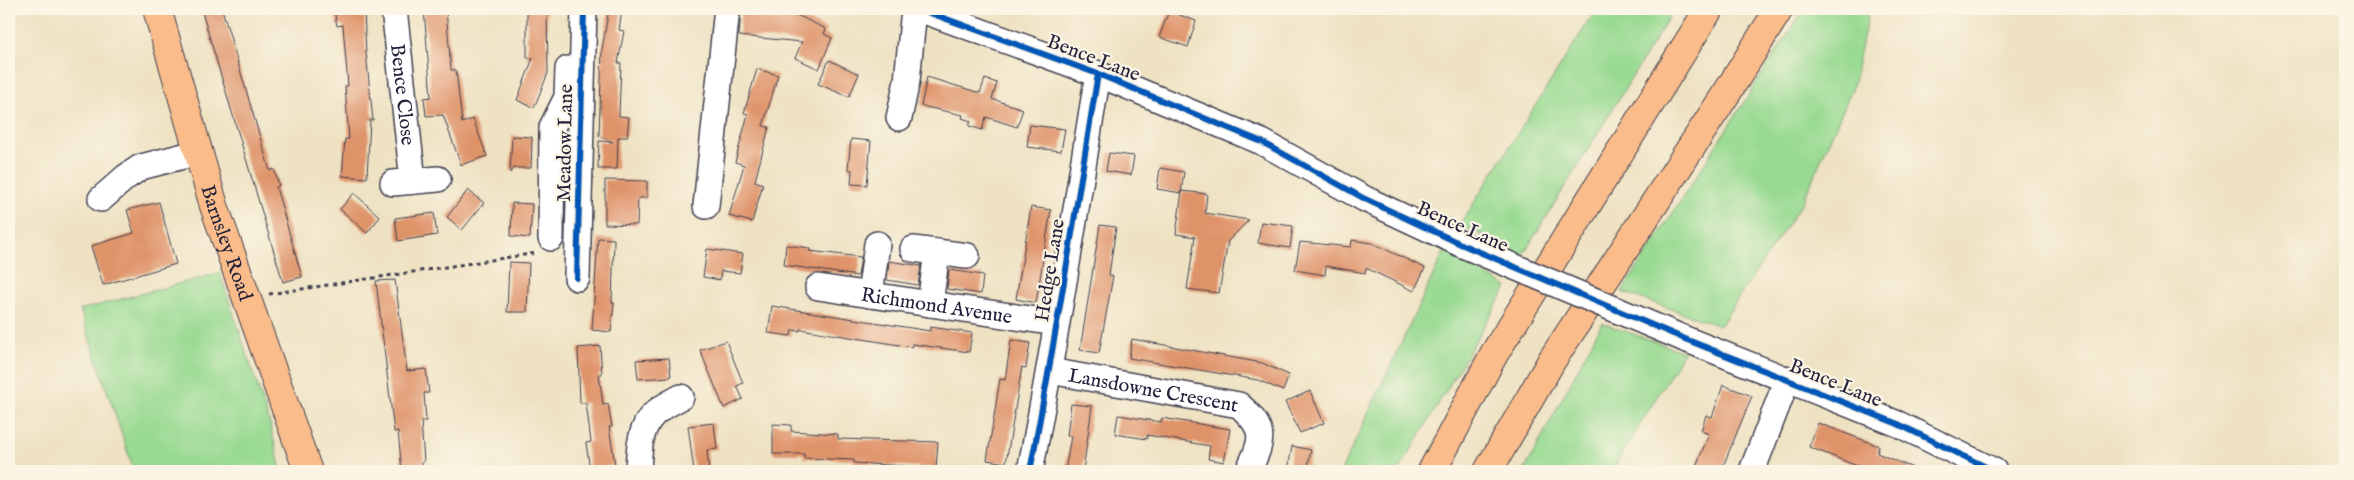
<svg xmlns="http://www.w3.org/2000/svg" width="2354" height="480" font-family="'IM FELL English',serif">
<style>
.green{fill:#98da91;stroke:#5d7e66}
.building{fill:#df9369}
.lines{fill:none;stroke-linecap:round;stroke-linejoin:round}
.minor-casing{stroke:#413f4f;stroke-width:28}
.highway-casing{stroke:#413f4f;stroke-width:30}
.path{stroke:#413f4f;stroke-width:3;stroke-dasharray:4 4;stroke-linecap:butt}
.minor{stroke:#fff;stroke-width:25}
.highway{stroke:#f9bc8a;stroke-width:28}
.minor-bridge-casing{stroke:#413f4f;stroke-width:28;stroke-linecap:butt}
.minor-bridge{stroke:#fff;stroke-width:25}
.cycleway-casing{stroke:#fcf5e5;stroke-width:9}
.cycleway{stroke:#0057b8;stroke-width:6}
.labels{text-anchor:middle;stroke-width:4.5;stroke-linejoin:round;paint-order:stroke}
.street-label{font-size:20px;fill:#22223b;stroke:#fcf5e5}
</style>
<rect width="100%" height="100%" fill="#fcf5e5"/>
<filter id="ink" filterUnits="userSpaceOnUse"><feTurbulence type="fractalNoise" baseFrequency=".02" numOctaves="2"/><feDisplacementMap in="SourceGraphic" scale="10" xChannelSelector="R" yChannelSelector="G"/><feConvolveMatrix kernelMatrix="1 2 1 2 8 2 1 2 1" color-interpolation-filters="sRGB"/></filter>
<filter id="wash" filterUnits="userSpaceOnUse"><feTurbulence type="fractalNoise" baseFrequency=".0096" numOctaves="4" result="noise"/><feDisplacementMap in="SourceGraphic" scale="20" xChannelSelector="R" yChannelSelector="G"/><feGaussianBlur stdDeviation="1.12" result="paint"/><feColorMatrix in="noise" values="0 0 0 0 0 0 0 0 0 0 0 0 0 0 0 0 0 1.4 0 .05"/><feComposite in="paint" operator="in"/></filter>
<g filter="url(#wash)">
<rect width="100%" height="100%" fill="#eee2c2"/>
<g class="green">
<polygon points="1601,9 1674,9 1523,255 1460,225 1590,19"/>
<polygon points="1804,9 1869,9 1853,87 1803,201 1720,326 1622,292"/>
<polygon points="1445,250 1507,287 1399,471 1341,471"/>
<polygon points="220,273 270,424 281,471 134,471 80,310"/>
<polygon points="1602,323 1684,352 1612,471 1524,471"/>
</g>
<g id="blocks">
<g class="building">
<polygon points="201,9 222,9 270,171 274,169 279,186 276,187 302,277 283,282"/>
<polygon points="334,9 364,9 366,53 373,120 370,120 367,178 342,176 345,139 349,139 345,86 348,86 343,25 337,26"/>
<polygon points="424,9 446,9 451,70 456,70 462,123 473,119 487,156 461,165 443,115 426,116 424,98 431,97"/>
<polygon points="527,9 547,9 548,73 534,108 517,100 533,58 527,58"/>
<polygon points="609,9 622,9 619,30 624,31 618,63 621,63 619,116 629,117 627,137 618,137 617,169 598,169 599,141 613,142 599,136 602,49"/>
<polygon points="741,9 797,15 826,29 824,34 832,38 819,69 795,58 802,42 739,36"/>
<polygon points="1169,11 1196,21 1188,47 1159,37"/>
<polygon points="829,60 859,74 849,97 818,84"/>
<polygon points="757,69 778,75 763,126 769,127 755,181 763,184 752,222 729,216 744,165 735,162 748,114 744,113"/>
<polygon points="927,77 980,93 985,79 997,83 992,99 1023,109 1017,127 986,117 982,130 969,126 971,121 962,118 963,115 921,106"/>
<polygon points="1030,125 1065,129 1061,151 1027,147"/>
<polygon points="512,136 532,137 531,168 514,168 510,173"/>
<polygon points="851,139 871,141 867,185 851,184 852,170 848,169"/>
<polygon points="1109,153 1134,156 1131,175 1106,171"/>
<polygon points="1160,168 1184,172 1181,193 1157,189"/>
<polygon points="605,180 647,181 647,198 638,198 637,225 605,224"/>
<polygon points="468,190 484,203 462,230 447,217"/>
<polygon points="1182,191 1207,194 1205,213 1249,220 1228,241 1219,293 1187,289 1195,237 1176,234"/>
<polygon points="354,193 380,217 367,233 340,209"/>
<polygon points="159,202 176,264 103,285 91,246 134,233 127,210"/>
<polygon points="512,203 532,204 530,238 511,236"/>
<polygon points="1031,207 1051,210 1036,303 1016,299"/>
<polygon points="434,213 437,235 398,241 395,218"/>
<polygon points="1261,222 1293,226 1290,248 1258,243"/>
<polygon points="1100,225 1116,227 1109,275 1113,276 1099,353 1080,350"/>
<polygon points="598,238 614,239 612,302 614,303 611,332 592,330"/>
<polygon points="1352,240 1372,243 1425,268 1414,291 1366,268 1365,273 1326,266 1325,275 1295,270 1300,242 1351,247"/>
<polygon points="786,245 810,248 809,251 861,257 858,276 784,265"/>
<polygon points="707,249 743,254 740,273 721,271 720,280 703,277"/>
<polygon points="889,261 921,266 918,285 887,280"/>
<polygon points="509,262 529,263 527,312 507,312"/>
<polygon points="949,270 983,275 981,294 947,289"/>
<polygon points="395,280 407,371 426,369 429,393 424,393 426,421 421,421 424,462 422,462 423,471 402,471 398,431 394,432 376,281"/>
<polygon points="772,306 930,331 930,327 972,333 969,352 912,344 912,347 800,329 800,331 792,330 791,336 768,333"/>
<polygon points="1132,339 1262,363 1289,375 1283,391 1258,380 1129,358"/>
<polygon points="1011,340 1030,343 1026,368 1022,367 1006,463 987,460 1000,379 1005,380"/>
<polygon points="726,341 743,383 737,386 743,399 724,408 700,350"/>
<polygon points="600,346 602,374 599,374 603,405 608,404 612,427 609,427 615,465 590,470 586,443 591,442 586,403 580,403 578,348"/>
<polygon points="669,358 671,377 638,379 636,360"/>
<polygon points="1723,385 1752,396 1721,471 1694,471 1709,434 1701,431 1706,415 1712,417"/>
<polygon points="1310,391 1324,423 1300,433 1285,402"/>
<polygon points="1071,404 1092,406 1083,471 1065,471 1071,436 1067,436"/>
<polygon points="1118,415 1161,422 1162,418 1230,429 1224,462 1208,459 1210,446 1147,435 1147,439 1115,434"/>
<polygon points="714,423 717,449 707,450 709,471 694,471 688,426"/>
<polygon points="1818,423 1879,446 1877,453 1920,471 1870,471 1809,447"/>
<polygon points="773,424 791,425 791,431 838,434 838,439 938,442 936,468 854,463 854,460 804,458 804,454 773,454"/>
<polygon points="1292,446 1311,450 1307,471 1288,470"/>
</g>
</g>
</g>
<g filter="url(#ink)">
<use href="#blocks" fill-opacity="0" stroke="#413f4f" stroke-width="1"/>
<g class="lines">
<defs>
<g id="minor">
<path id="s1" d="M 394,9 L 413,181"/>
<polyline points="919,9 1098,74 1262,142 1365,199 1463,245"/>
<polyline points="899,118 907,81 914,9"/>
<polyline points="393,183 438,179"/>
<polyline points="101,199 126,177 141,167 199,152"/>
<polyline points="706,206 727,9"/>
<polyline points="551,238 552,127 567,97 568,69"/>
<polyline points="913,249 967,256"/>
<polyline points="577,278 584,9"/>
<path id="s2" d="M 818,287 L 1056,323"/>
<polyline points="870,295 877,244"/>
<polyline points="930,304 937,252"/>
<polyline points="1685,339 1898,424 1994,471"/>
<path id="s3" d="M 1050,371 L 1239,405 C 1266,429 1264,439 1248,471"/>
<path d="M 638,471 C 639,453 639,428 654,414 C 661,407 672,402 681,397"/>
<path d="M 1030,471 C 1056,340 1076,207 1098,74"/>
<polyline points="1752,471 1787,380"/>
</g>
<g id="highway">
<path id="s4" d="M 157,9 L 214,206 L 308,471"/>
<polyline points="1432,471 1494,354 1709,9"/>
<polyline points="1488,471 1552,360 1728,91 1779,9"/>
</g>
</defs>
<use href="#minor" class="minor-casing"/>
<use href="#highway" class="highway-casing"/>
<polyline class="path" points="269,294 537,253"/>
<use href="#minor" class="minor"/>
<use href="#highway" class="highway"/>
<defs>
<polyline id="minor-bridge" points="1463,245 1685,339"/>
</defs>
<use href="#minor-bridge" class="minor-bridge-casing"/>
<use href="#minor-bridge" class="minor-bridge"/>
<defs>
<g id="cycleway">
<polyline points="919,9 1098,74 1262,142 1365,199 1463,245 1685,339 1898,424 1994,471"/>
<polyline points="577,278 584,9"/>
<path d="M 1030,471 C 1056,340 1076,207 1098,74"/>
</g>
</defs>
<use href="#cycleway" class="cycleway-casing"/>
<use href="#cycleway" class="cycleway"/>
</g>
</g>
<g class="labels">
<g class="street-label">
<text transform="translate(1094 57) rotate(21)" y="7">Bence Lane</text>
<text dy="7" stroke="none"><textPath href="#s1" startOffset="86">Bence Close</textPath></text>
<text transform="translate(564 143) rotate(-89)" y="7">Meadow Lane</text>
<text transform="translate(1463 226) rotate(24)" y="7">Bence Lane</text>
<text dy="7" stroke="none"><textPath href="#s4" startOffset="244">Barnsley Road</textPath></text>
<text transform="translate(1049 270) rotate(-81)" y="7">Hedge Lane</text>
<text dy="7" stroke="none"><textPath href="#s2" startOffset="120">Richmond Avenue</textPath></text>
<text transform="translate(1836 382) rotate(22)" y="7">Bence Lane</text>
<text dy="7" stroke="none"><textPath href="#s3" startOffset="105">Lansdowne Crescent</textPath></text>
</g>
</g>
<rect width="2354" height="480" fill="none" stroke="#fcf5e5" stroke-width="30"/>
</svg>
